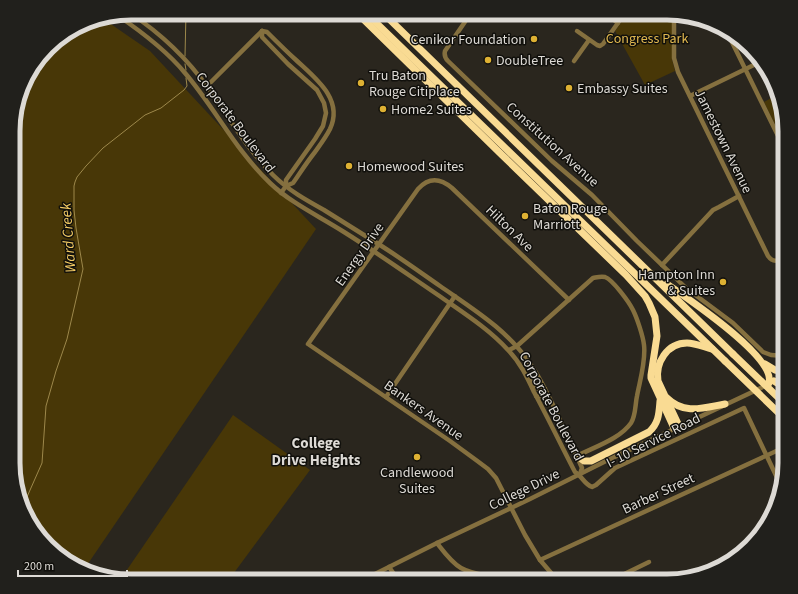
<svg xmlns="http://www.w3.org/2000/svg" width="798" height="594" font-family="'Source Sans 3',sans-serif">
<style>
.green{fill:#483707}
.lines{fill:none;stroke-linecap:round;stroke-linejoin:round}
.stream{stroke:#9d884b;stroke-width:1}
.minor{stroke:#85703f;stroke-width:4.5}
.highway{stroke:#f9db93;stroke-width:7}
.highway-bridge{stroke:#f9db93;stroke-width:7}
.poi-dot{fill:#deb133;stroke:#11100c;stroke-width:1.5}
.labels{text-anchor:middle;stroke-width:3;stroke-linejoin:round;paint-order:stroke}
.park-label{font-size:14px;fill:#e2b950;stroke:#11100c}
.poi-label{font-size:14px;fill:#dddad5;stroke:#11100c;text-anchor:start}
.street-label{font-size:14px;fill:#dddad5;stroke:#11100c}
.water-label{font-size:15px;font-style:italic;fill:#f6cd64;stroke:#11100c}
.neighbourhood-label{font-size:15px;font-weight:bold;fill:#dddad5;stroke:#11100c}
.rim{fill:none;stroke:#dddad5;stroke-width:5}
</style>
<rect width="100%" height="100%" fill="#2a261e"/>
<g class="green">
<polygon points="628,13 672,13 672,59 675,71 645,85 615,31"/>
<polygon points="102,18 150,51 316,229 83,571 53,552 25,516 13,471 14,115 29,72 53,42 93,19"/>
<polygon points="777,95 785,131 785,145 764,102"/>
<polygon points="233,415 310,470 228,581 120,580"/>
</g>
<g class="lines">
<g class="stream">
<polyline points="185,56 186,13"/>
<polyline points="185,64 186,70"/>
<polyline points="23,506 42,463 46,406 56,371 67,339 83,269 76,228 74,210 74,186 75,182 77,177 86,166 103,148 145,115 161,108 184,90 187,86 186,78"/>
</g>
<g class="minor">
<path d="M 130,13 C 160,33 187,58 208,88 C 229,117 247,149 273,175 C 288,190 306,200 324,210 C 340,220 356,230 372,240 C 395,254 417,270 440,286 C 473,309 508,330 531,365 C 540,377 546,392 553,405 C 563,426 573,447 582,468 L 580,474"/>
<path d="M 471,13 L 445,51 C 444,55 445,58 448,61 L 552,161 L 592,195 L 637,241 L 686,288 L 733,323 L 763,352 L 771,355 L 785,356"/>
<polyline points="604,13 618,23"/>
<path d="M 674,13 L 674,58 L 678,72 L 768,256 C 773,263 778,261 785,257"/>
<path d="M 117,15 C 142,32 166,50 185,73 C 215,108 236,151 270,183 C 292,204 319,216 344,232 C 376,252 407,274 438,295 C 462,312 488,328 508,350 C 520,362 527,377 534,392 C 548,418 561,445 575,472 C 582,476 584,484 592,487 L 596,485 L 615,468 L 744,408 L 781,486"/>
<path d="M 262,31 L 267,32 C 277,42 286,51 296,60 C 315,78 344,99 330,129 C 326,137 320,145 315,152 C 307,162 300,173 293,183 L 286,186 L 281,193"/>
<polyline points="262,31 262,37 288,64 317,90 324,103 326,113 323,126 315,139 286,180 286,186"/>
<polyline points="577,31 597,45 600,46 603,44 625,13"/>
<polyline points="730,38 785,150"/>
<polyline points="574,61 589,40"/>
<polyline points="207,86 262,31"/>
<polyline points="690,96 760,62"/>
<polyline points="662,265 713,210 719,207 739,196"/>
<path d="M 509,350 L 517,346 L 593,278 C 598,277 601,276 605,277 C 613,280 629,302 633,310 C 637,318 643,336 644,345 C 646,361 640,380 637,396 C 635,405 636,415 631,423 C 620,439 594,447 577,456"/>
<path d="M 531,381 C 534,385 538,392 545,389"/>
<polyline points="774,381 785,376"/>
<polyline points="536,396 541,396 549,400"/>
<polyline points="386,397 455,296"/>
<path d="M 437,543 C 444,552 451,562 461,568 C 475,576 493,575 507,581"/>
<polyline points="540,560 785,447"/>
<polyline points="389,567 399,581"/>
<polyline points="689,576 742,552"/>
<polyline points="361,581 437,543 530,499 604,462 767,385"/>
<path d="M 558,581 L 540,560 L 525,535 L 496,478 L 488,469 L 476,460 L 450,441 L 308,344 L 418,189 C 429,177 440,178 452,188 L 569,300"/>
<polyline points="610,581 649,562"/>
</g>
<g class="highway">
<polyline points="357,13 502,155 626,275 645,296 649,303 655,317 657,336 651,375 651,378 674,428"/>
<polyline points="366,13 725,361"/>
<polyline points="383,13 733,354"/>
<path d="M 667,284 C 687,298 776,357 769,383"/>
<polyline points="765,364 775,370 785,372"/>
<polyline points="774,381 785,388"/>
<path d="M 667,398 C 684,415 703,408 725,404"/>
<path d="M 679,426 L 658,381 C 655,363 667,343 687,343 C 695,343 704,347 712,349"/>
<path d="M 577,456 L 584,461 L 591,461 L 649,432 C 659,423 659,413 660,401"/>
</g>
<g class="highway-bridge">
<polyline points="733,354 785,404"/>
<polyline points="725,361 785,419"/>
</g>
</g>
<g class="poi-dot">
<circle cx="534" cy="39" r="4"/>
<circle cx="488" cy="60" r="4"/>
<circle cx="361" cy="83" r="4"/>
<circle cx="569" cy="88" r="4"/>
<circle cx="383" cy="109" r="4"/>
<circle cx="349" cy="166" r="4"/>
<circle cx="525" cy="216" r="4"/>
<circle cx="723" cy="282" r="4"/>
<circle cx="417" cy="457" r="4"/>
</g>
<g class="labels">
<g class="park-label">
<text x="647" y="43">Congress Park</text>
</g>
<g class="poi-label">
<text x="526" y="44" text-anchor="end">Cenikor Foundation</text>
<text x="496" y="65">DoubleTree</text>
<text x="369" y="80">Tru Baton<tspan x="369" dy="16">Rouge Citiplace</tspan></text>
<text x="577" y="93">Embassy Suites</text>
<text x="391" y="114">Home2 Suites</text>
<text x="357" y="171">Homewood Suites</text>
<text x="533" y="213">Baton Rouge<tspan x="533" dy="16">Marriott</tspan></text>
<text x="715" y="279" text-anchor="end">Hampton Inn<tspan x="715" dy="16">&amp; Suites</tspan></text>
<text x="417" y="477" text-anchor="middle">Candlewood<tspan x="417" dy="16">Suites</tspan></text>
</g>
<g class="street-label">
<text transform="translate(236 122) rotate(53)" y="5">Corporate Boulevard</text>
<text transform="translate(724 141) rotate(64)" y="5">Jamestown Avenue</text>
<text transform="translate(553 144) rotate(42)" y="5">Constitution Avenue</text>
<text transform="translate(510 228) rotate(44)" y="5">Hilton Ave</text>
<text transform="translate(359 254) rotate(-55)" y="5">Energy Drive</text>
<text transform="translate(552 406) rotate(62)" y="5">Corporate Boulevard</text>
<text transform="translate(424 410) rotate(35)" y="5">Bankers Avenue</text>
<text transform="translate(653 440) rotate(-27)" y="5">I- 10 Service Road</text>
<text transform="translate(524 489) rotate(-26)" y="5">College Drive</text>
<text transform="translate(658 493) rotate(-25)" y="5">Barber Street</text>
</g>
<g class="water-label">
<text transform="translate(68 238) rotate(-94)" y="5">Ward Creek</text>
</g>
<g class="neighbourhood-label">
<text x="316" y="448">College<tspan x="316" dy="17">Drive Heights</tspan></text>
</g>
</g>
<path d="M0 0H798V594H0ZM131 20H667A111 111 0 0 1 778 131V463A111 111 0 0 1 667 574H131A111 111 0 0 1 20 463V131A111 111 0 0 1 131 20Z" fill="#21201c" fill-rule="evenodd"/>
<path class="rim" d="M131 20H667A111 111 0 0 1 778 131V463A111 111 0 0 1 667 574H131A111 111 0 0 1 20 463V131A111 111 0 0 1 131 20Z"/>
<path d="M18 570v6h109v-6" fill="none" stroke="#dddad5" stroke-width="2"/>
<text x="24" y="570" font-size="12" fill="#dddad5" stroke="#11100c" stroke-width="3" paint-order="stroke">200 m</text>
</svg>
